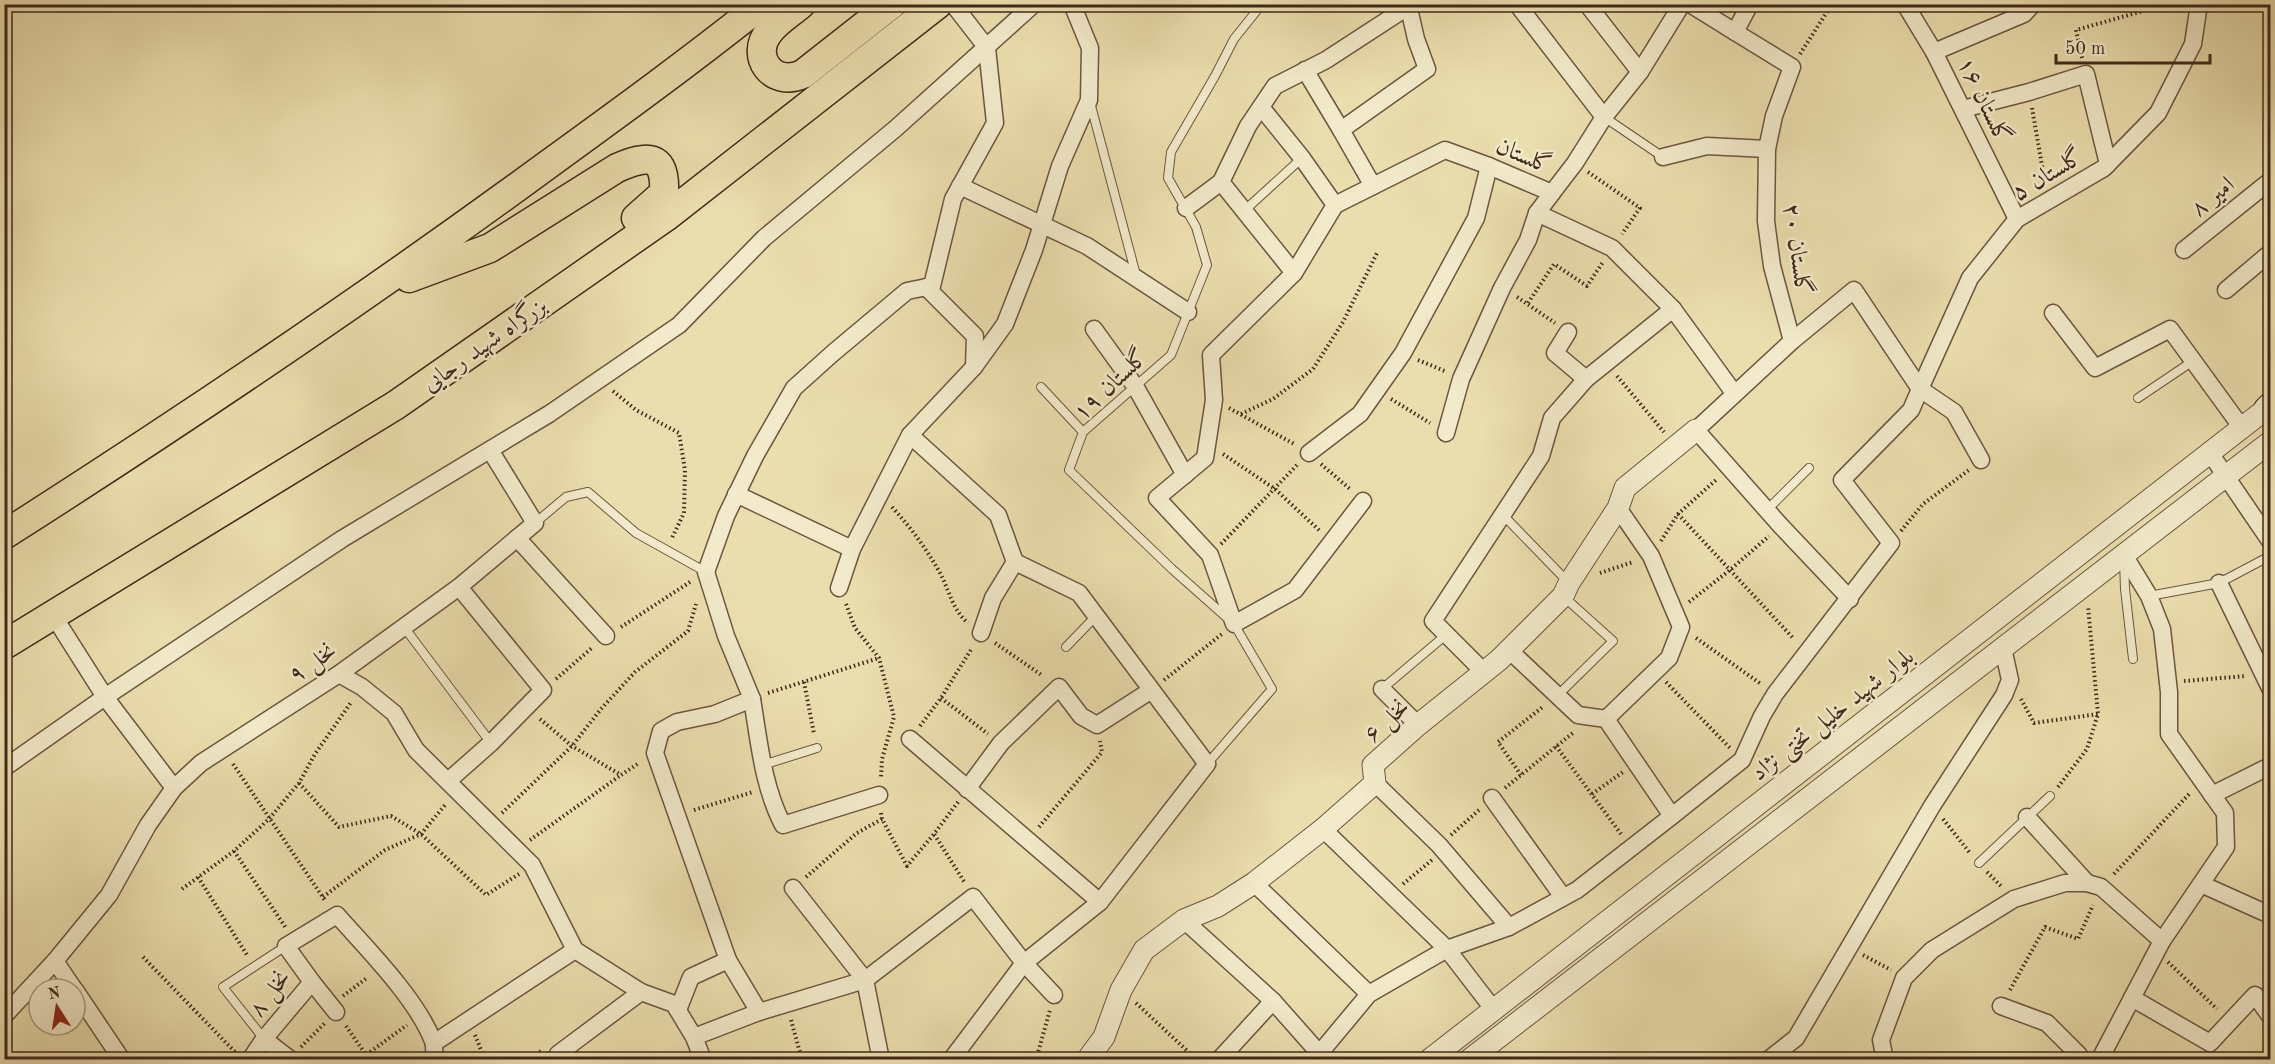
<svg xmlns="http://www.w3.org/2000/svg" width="2275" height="1064" font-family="'Old Standard TT',Amiri,serif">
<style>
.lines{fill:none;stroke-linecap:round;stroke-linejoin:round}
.service-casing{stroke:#6b5640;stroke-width:10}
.minor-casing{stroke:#6b5640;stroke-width:19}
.tertiary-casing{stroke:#6b5640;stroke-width:23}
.secondary-casing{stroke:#40281c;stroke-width:26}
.trunk-casing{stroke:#40281c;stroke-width:31}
.path{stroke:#40281c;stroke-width:4;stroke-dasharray:1.5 3;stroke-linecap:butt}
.service{stroke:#f2eaca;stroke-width:8}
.minor{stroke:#f2eaca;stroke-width:16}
.tertiary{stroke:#f2eaca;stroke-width:21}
.secondary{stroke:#f2eaca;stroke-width:24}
.trunk{stroke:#ebdeae;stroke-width:28}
.labels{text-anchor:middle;stroke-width:5;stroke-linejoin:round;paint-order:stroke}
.street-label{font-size:24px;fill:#40281c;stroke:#f2eaca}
</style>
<rect width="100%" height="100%" fill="#ebdeae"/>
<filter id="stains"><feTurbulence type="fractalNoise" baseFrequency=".00333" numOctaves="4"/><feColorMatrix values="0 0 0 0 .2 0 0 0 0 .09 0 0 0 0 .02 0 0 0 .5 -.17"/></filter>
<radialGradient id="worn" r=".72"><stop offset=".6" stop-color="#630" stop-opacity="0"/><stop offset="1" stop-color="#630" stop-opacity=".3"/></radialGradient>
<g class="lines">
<defs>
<g id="service">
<polyline points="1090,102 1136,275"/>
<polyline points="1604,117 1663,157"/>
<polyline points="1245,210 1302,158"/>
<polyline points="1041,387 1083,432"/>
<polyline points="2138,398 2193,361"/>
<polyline points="1767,510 1809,468"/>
<polyline points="1504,516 1568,582"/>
<polyline points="535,523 566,497 588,492 636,533 706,572"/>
<polyline points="2124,561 2125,589 2133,659"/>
<polyline points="2149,596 2219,583 2270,556"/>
<polyline points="404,627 491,743"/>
<polyline points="1066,647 1096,616"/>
<polyline points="1382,689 1447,634"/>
<polyline points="1558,695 1613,641 1563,596"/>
<polyline points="1207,764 1272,689 1234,624 1172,569 1069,470 1083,432 1171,355 1207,265 1196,227 1168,178 1171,152 1215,76 1234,39 1262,4"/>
<polyline points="763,765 817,748"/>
<polyline points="1979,863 2050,796"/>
<polyline points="264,1039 223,987 286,946"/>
</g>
<g id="minor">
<polyline points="1517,4 1604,117"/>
<polyline points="1587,4 1640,72"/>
<polyline points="1690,4 1735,32 1750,4"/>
<polyline points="1905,4 1934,52 2017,219"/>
<polyline points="1735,32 1792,67 1774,116 1767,149 1766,221 1772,266 1792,341 1696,430 1780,525 1850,599"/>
<polyline points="1934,52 2024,14 2033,4"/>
<polyline points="1305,70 1341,130"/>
<polyline points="1261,107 1302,158 1335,205 1294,273 1211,355 1214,400 1205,458 1157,498 1210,555 1234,624 1295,590 1363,501"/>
<polyline points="1963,109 2029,92 2086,74 2108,164"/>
<polyline points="1663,157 1707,146 1767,149"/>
<polyline points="1221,182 1294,273"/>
<polyline points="960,186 1087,246 1188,312"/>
<polyline points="1373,186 1341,130 1427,69 1416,39 1408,4"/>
<polyline points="1335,205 1445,150 1489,166 1552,193 1575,163 1604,117 1640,72 1682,4"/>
<polyline points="1186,208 1221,182 1248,126 1275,86 1326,60 1412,4"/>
<polyline points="1537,213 1612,248 1673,309"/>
<polyline points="2184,250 2270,181"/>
<polyline points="926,287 975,336 974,367"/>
<polyline points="2226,290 2270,253"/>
<polyline points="2053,313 2095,368 2170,329 2242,428"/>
<polyline points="1094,329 1135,386 1185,475"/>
<polyline points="1568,332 1555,353 1586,379 1673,309 1734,393"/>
<polyline points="1446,433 1461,379 1502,288 1528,240 1537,213 1552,193"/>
<polyline points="910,435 998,515 1015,562 993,598 981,633"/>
<polyline points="1309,453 1360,414 1403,353 1476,218 1489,166"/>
<polyline points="2210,453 2270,541"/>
<polyline points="1981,460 1954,412 1920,389 1970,278 2017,219 2104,168 2158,113 2193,44 2199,4"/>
<polyline points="736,494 852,549"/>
<polyline points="517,538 606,636"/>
<polyline points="2124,555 2149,596 2162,629 2169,692 2169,734 2225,813 2226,847 2162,941"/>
<polyline points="2219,583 2270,688"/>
<polyline points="839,588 852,549 910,435 974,367 1005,324 1034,250 1060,166 1089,100 1090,48 1072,4"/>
<polyline points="53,615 105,697 174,788"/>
<polyline points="1509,650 1578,715 1606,719 1672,816"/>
<polyline points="1483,671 1433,621 1541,456 1552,418 1586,379"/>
<polyline points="339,674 362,687 394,713 416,750 532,865 575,950 641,992 674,1004 694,1037 703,1060"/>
<polyline points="1382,689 1418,725"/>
<path d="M 752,699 C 759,741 763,787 783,825 L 879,795"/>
<polyline points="1606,719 1669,658 1681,627 1651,556 1618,508"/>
<polyline points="910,739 1100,902"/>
<polyline points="4,768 105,697 342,539 549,414 679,325 764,238 895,129 1034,4"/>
<polyline points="448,781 491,743 543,690 459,587"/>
<polyline points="1375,783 1439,845 1509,927"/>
<polyline points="967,789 1001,743 1059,687 1081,716 1097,725 1150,691"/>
<polyline points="2212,795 2270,766"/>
<polyline points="1492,798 1563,897"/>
<polyline points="2027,817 2087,883"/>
<polyline points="1323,829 1447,949 1494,1010"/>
<polyline points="1254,883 1369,994"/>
<polyline points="2201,884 2270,915"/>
<polyline points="793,888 865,980 881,1060"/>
<polyline points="1184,920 1273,1001 1319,1053"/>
<polyline points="728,960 759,1012"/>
<polyline points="55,961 74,989"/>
<polyline points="312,982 336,1012"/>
<polyline points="75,990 122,1060"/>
<polyline points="2132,998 2210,1043 2255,995 2270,1016"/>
<polyline points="2001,1006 2047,1023 2079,1055"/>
<polyline points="678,1010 691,977 728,960 655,753 661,731 677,722 715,714 752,699 726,636 706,572 726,516 755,456 794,388 833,353 907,291 932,286 953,199 995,123 987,48 953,4"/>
<polyline points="4,1016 55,961 109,895 148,825 174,788 201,763 339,674 459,587 535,523 490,450"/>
<polyline points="694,1037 759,1012 865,980 973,897 1024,963 1054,995"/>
<polyline points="264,1039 291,1060"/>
<polyline points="434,1043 575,950"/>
<path d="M 250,1060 L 264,1039 L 312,982 L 286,946 L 337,915 C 368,950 416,998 433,1041 C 435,1047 434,1054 434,1060"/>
<polyline points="561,1060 558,1054 641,992"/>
<polyline points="951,1060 1024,963 1100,902 1207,764 1079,593 1015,562"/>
<polyline points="1219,1060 1273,1001"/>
<polyline points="1314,1060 1369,994 1447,949 1509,927 1577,890 1672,816 1742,760 1762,716 1775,694 1891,543 1842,480 1911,410 1920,389 1854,290 1792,341"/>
<polyline points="1768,1060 1796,1038 1932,806 2004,695 2010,680 2003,648"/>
<polyline points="1885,1060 1881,1040 1904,978 1932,950 2014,899 2065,883 2087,883 2101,887 2162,941 2100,1059"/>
</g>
<g id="tertiary">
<polyline points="1087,1060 1104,1037 1121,990 1144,950 1184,920 1218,906 1254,883 1323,829 1375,783 1373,765 1418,725 1499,660 1563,596 1569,583 1618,508 1625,488 1696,430"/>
<polyline points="1429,1060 2266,409"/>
<polyline points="1469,1060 2270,442"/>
</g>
<polyline id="secondary" points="2270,405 2266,409 2270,414"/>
<g id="trunk">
<path d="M 801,4 C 791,13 777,21 769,32 C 750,55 771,88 803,74 L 892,4"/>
<path d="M 409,278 L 490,248 L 617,168 C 647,155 666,153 664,193 L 636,218"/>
<path d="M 4,535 C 189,417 370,295 546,166 C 619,113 692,60 762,4"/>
<polyline points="4,645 396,405 667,216 938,4"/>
</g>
</defs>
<use href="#service" class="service-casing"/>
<use href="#minor" class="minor-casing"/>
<use href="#tertiary" class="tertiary-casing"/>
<use href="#secondary" class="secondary-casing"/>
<use href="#trunk" class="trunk-casing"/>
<g class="path">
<polyline points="1800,54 1832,4"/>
<polyline points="2082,58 2076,30 2143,11"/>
<polyline points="2032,108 2045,183"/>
<polyline points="1588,172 1640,208 1622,234"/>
<polyline points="1517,297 1555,323"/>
<polyline points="1528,303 1554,264 1587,286 1603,262"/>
<polyline points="1418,360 1447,372"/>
<polyline points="1617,376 1664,432"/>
<polyline points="613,391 636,410 679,433 685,470 684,513 672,538"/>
<polyline points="1391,399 1430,423"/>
<polyline points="1229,408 1296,445"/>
<polyline points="1241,414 1273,399 1313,369 1343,322 1377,253"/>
<polyline points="1223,454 1275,489 1320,531"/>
<polyline points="1321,464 1351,490"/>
<path d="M 892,507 C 911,528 926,548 940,573 C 949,590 953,611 968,623"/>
<polyline points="1678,514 1794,639"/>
<polyline points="1901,531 1923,504 1969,470"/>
<polyline points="1661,541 1678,514 1716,480"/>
<polyline points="1221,544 1297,465"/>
<polyline points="1600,573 1633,562"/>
<polyline points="1689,602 1730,570 1769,536"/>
<polyline points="846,604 855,628 879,658 894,717 882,759 881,778"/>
<polyline points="621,627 690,582"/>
<polyline points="1696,638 1761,684"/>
<polyline points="995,643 1043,676"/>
<polyline points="556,679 593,647"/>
<polyline points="1164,680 1222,634"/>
<polyline points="2184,681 2246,676"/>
<polyline points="804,682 814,734"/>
<polyline points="1666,682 1730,748"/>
<polyline points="768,693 879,658"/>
<polyline points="941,698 988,734"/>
<polyline points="2021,699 2034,723 2098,714"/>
<polyline points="540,719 572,746 621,775 639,763"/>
<polyline points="920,726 941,698 972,648"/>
<polyline points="1556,746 1621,834"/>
<polyline points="233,764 326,902"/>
<polyline points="1521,775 1498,742 1544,706"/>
<polyline points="299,783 339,827 391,816 421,834 486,895 519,874"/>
<polyline points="2058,787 2087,749 2098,714 2088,606"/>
<polyline points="1505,788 1574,732"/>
<polyline points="1592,794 1623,772"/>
<polyline points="958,802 934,834 965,883"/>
<polyline points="694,810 753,792"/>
<polyline points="502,813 572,746 601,709 635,672 688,631 696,604"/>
<polyline points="881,813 882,819 907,866 934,834"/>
<polyline points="1943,819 1970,853"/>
<polyline points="1039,827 1102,752 1100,741"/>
<polyline points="1451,835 1479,810"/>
<polyline points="530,840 621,775"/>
<polyline points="234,851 286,928"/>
<polyline points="1987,872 2001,886"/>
<polyline points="2114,874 2191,792"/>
<polyline points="198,877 247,955"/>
<polyline points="806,877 857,833 882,819"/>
<polyline points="1403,884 1432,860"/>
<polyline points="182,889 234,851 269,819 299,783 315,754 352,701"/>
<polyline points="323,897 385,850 421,834 445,805"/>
<polyline points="1863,955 1891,970"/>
<polyline points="143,957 235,1052"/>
<polyline points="2168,962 2217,1009"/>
<polyline points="2010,990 2045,927 2078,939 2093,905"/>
<polyline points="343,996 368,977"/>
<polyline points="1136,1003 1197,1060"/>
<polyline points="791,1020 802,1060"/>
<polyline points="346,1026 366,1055 407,1025"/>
<polyline points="475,1035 485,1060"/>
<polyline points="301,1047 325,1023"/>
<polyline points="529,1060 541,1051"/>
<polyline points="792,1060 801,1057"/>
<polyline points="1036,1060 1050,1010"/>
</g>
<use href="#service" class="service"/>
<use href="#minor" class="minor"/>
<use href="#tertiary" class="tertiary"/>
<use href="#secondary" class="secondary"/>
<use href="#trunk" class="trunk"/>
</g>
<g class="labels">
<g class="street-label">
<text transform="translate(1985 100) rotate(64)" y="8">گلستان ۱۶</text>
<text transform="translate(1524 155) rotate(23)" y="8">گلستان</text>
<text transform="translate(2047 174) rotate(-31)" y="8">گلستان ۵</text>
<text transform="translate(2212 196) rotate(-39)" y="8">امیر ۸</text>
<text transform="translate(1798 249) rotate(82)" y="8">گلستان ۲۰</text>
<text transform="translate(484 344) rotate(-35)" y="8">بزرگراه شهید رجایی</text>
<text transform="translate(1110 384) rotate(-43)" y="8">گلستان ۱۹</text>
<text transform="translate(312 662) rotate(-34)" y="8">نخل ۹</text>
<text transform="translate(1832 714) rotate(-38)" y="8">بلوار شهید خلیل تختی نژاد</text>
<text transform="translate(1386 720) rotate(-42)" y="8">نخل ۶</text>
<text transform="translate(269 993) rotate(-53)" y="8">نخل ۸</text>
</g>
</g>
<rect width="2275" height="1064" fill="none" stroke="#ebdeae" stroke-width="24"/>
<rect x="6" y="6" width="2263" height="1052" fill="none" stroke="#40281c" stroke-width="3"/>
<rect x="12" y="12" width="2251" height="1040" fill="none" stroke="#40281c" stroke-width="1.5"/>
<g transform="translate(57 1007) rotate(348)"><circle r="28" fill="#f2eaca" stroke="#ab9c84" stroke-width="1.5"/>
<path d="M0-4.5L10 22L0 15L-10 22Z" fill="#8f2418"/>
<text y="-9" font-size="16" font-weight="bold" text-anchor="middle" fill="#40281c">N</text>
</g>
<path d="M2056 54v9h154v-9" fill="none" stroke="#40281c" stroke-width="3"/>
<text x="2065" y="54" font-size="18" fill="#40281c" stroke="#f2eaca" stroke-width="4.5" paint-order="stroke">50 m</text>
<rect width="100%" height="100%" filter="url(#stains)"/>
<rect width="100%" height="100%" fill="url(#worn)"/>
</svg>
